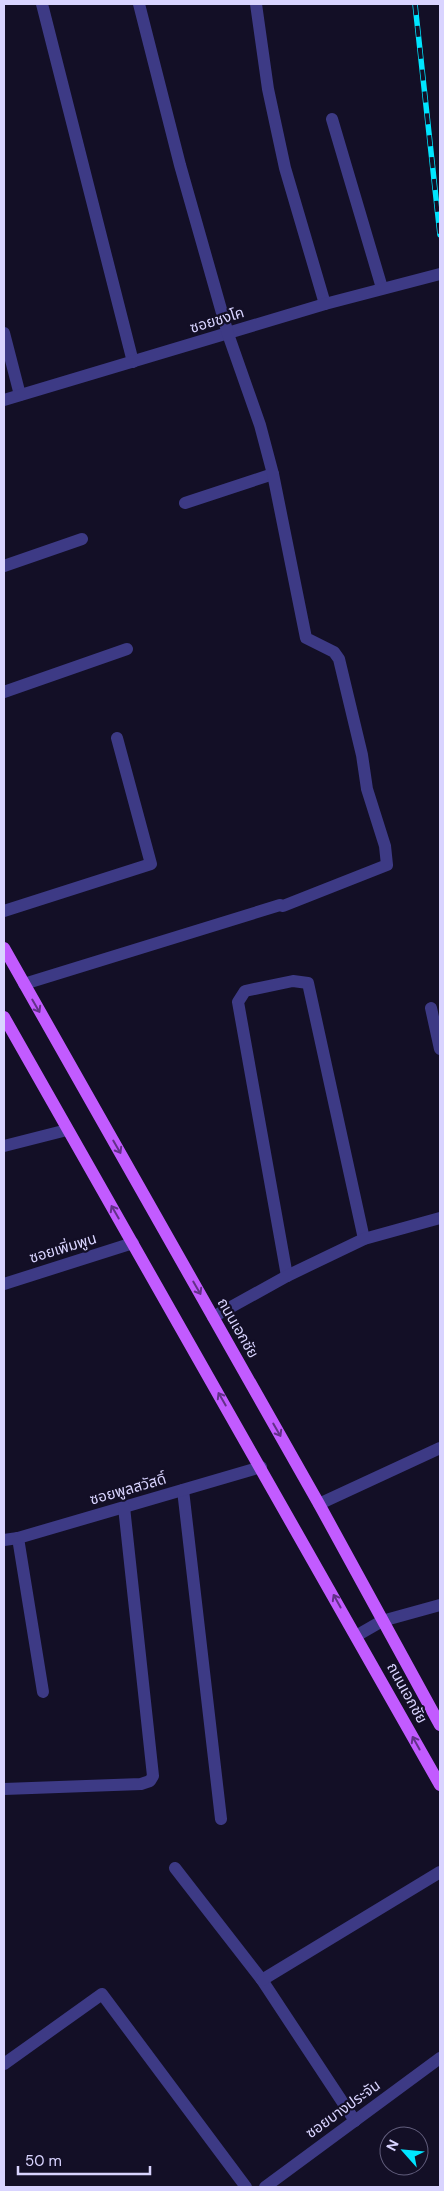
<svg xmlns="http://www.w3.org/2000/svg" width="444" height="2191" font-family="'DM Sans','Noto Sans Thai',sans-serif">
<style>
.lines{fill:none;stroke-linecap:round;stroke-linejoin:round}
.minor{stroke:#3d3a85;stroke-width:12}
.major{stroke:#c25bff;stroke-width:12}
.rail-casing{stroke:#00e5ff;stroke-width:5.5}
.rail{stroke:#130f26;stroke-width:4;stroke-dasharray:11;stroke-linecap:butt}
.oneway{stroke:#623188}
.labels{text-anchor:middle;stroke-width:4.5;stroke-linejoin:round;paint-order:stroke}
.street-label{font-size:15px;fill:#d9d4ff;stroke:#130f26}
</style>
<rect width="100%" height="100%" fill="#130f26"/>
<g class="lines">
<g class="minor">
<polyline points="42,4 133,362"/>
<polyline points="256,4 268,89 285,168 325,304"/>
<polyline points="332,119 382,288"/>
<polyline points="4,333 20,395"/>
<polyline points="4,400 325,304 440,274"/>
<polyline points="185,503 273,474"/>
<polyline points="4,566 82,539"/>
<polyline points="4,692 127,649"/>
<polyline points="4,911 151,864 117,738"/>
<polyline points="24,984 280,905 283,906 387,865 385,846 367,789 362,755 339,659 334,652 306,638 273,474 260,425 228,334 180,165 139,4"/>
<polyline points="431,1008 440,1049"/>
<polyline points="4,1146 67,1130"/>
<polyline points="287,1276 238,1002 245,991 293,981 308,983 364,1239"/>
<polyline points="4,1284 133,1243"/>
<polyline points="213,1317 287,1276 364,1239 440,1218"/>
<polyline points="183,1490 221,1819"/>
<polyline points="319,1504 440,1448"/>
<polyline points="18,1538 43,1692"/>
<polyline points="4,1540 18,1538 261,1467"/>
<polyline points="356,1636 382,1621 440,1605"/>
<polyline points="4,1789 141,1784 150,1781 153,1776 124,1507"/>
<polyline points="175,1868 262,1980 355,2121"/>
<polyline points="262,1980 440,1872"/>
<polyline points="4,2064 102,1994 246,2187"/>
<polyline points="265,2187 440,2058"/>
</g>
<g class="major">
<polyline points="4,948 319,1504 440,1725"/>
<polyline points="4,1017 440,1785"/>
</g>
<defs>
<polyline id="rail" points="415,4 440,235"/>
</defs>
<use href="#rail" class="rail-casing"/>
<use href="#rail" class="rail"/>
</g>
<defs><path id="oneway-shaft" d="M-6 0H5M1.5-3L5.5 0L1.5 3" fill="none" stroke-width="1.6" stroke-linecap="round" stroke-linejoin="round" transform="scale(1.25)"/></defs>
<g class="oneway">
<use href="#oneway-shaft" transform="translate(36 1006) rotate(60)"/>
<use href="#oneway-shaft" transform="translate(117 1147) rotate(60)"/>
<use href="#oneway-shaft" transform="translate(115 1212) rotate(-120)"/>
<use href="#oneway-shaft" transform="translate(197 1288) rotate(60)"/>
<use href="#oneway-shaft" transform="translate(222 1399) rotate(-120)"/>
<use href="#oneway-shaft" transform="translate(277 1430) rotate(60)"/>
<use href="#oneway-shaft" transform="translate(337 1601) rotate(-119)"/>
<use href="#oneway-shaft" transform="translate(416 1743) rotate(-119)"/>
</g>
<g class="labels">
<g class="street-label">
<text transform="translate(217 320) rotate(-17)" y="5">ซอยชงโค</text>
<text transform="translate(63 1248) rotate(-17)" y="5">ซอยเพิ่มพูน</text>
<text transform="translate(238 1328) rotate(60)" y="5">ถนนเอกชัย</text>
<text transform="translate(128 1489) rotate(-16)" y="5">ซอยพูลสวัสดิ์</text>
<text transform="translate(407 1693) rotate(61)" y="5">ถนนเอกชัย</text>
<text transform="translate(343 2109) rotate(-36)" y="5">ซอยบางประจัน</text>
</g>
</g>
<rect width="444" height="2191" fill="none" stroke="#d9d4ff" stroke-width="10"/>
<g transform="translate(404 2151) rotate(297)"><circle r="24" fill="#130f26" stroke="#625e7d"/>
<path d="M0-4L9 19L0 12L-9 19Z" fill="#00e5ff"/>
<text y="-8" font-size="14" font-weight="bold" text-anchor="middle" fill="#d9d4ff">N</text>
</g>
<path d="M18 2166v8h132v-8" fill="none" stroke="#d9d4ff" stroke-width="2.5"/>
<text x="25" y="2166" font-size="15" fill="#d9d4ff" stroke="#130f26" stroke-width="4" paint-order="stroke">50 m</text>
</svg>
